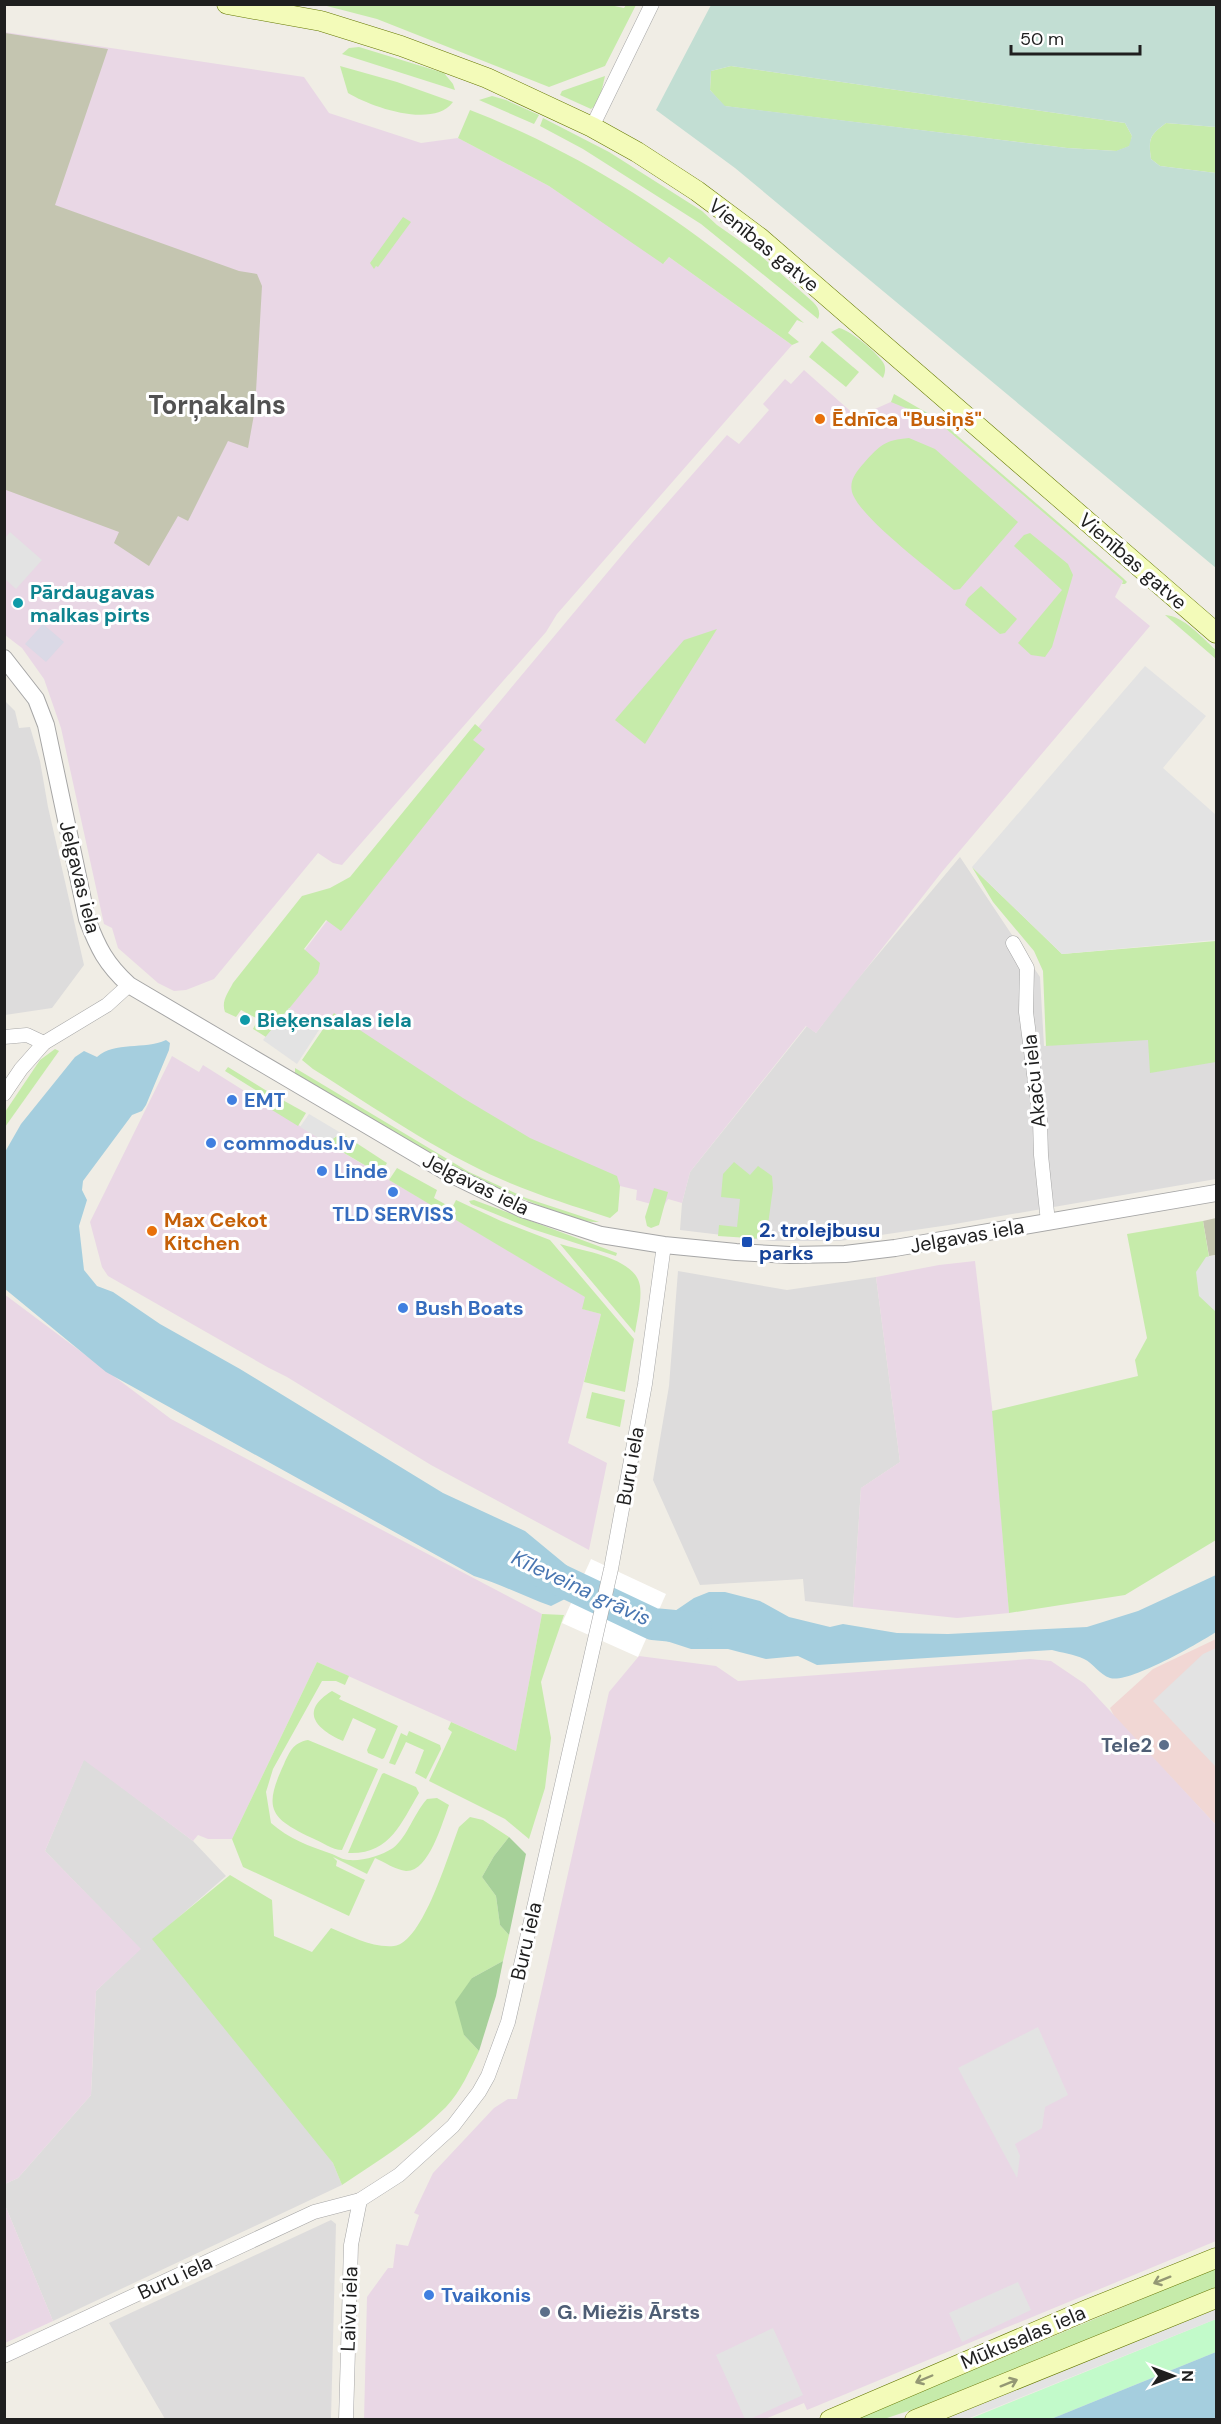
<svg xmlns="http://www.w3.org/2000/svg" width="1221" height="2424" font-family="'DM Sans',sans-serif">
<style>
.residential{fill:#dddcdc}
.commercial{fill:#f1d7d4}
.industrial{fill:#e9d7e5}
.construction{fill:#c4c5b0}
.grass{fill:#c6ebaa}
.forest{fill:#a6d099}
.wetland{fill:#c2ded3;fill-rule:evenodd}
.park{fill:#c2faca}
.parking{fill:#e3e3e3}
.plaza{fill:#dad9e6}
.water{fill:#a5cede}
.pier{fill:#fff}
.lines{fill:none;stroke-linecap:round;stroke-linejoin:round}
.river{stroke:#a5cede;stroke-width:32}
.minor-casing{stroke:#a6a6a6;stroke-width:15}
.tertiary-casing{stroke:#a6a6a6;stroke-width:18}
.secondary-casing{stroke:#657903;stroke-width:21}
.minor{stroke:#fff;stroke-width:14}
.tertiary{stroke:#fff;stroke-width:16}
.secondary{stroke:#f3fbb9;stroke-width:20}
.oneway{stroke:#949874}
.food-dot{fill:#e8710a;stroke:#fff;stroke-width:2}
.culture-dot{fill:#0f9aa8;stroke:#fff;stroke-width:2}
.shop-dot{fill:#3f7fe0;stroke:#fff;stroke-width:2}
.transit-dot{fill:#1a4fb4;stroke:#fff;stroke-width:2}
.service-dot{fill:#5c6f8a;stroke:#fff;stroke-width:2}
.labels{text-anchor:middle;stroke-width:6;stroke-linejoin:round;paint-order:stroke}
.street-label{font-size:20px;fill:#1f1f1f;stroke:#fff}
.food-label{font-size:20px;font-weight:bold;fill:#c56008;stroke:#fff;text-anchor:start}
.culture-label{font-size:20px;font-weight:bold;fill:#0d838f;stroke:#fff;text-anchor:start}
.shop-label{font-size:20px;font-weight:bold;fill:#366cbe;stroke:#fff;text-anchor:start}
.transit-label{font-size:20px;font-weight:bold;fill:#164399;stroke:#fff;text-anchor:start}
.service-label{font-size:20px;font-weight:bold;fill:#4e5e75;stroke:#fff;text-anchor:end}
.water-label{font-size:21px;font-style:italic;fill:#4976b1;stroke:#fff}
.district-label{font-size:26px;font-weight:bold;fill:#525252;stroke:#fff}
</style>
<rect width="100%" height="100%" fill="#f0ede5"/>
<g class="residential">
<polygon points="5,701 15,711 19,728 30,727 40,761 48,807 84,965 52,1008 5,1015"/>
<polygon points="960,857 1040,977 1044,1046 1152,1034 1216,1061 1216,1179 949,1225 840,1241 772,1241 680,1230 682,1203 690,1172 807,1026 816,1033 846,993"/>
<polygon points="678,1271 787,1290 876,1277 900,1462 861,1488 853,1607 805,1601 803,1579 700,1585 653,1480 669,1386"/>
<polygon points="84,1759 193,1841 226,1876 172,1923 333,2163 342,2185 53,2321 5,2205 5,2184 18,2178 91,2095 96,1991 140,1949 45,1851"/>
<polygon points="331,2220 336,2224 331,2419 165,2419 109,2323"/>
</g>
<polygon class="commercial" points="1216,1639 1216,1825 1115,1718 1110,1708 1153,1669"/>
<g class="industrial">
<polygon points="4,32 304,77 329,113 421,143 458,138 549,186 664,263 669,257 792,345 557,614 546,632 342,865 333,863 318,853 214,979 186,990 174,991 158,983 118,948 112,928 104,924 61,728 44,679 22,648 5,635"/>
<polygon points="804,370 857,417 893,401 937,421 1123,581 1115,597 1150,626 941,873 816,1033 806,1026 690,1172 682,1203 668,1199 663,1207 636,1200 637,1190 620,1186 614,1191 373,1065 270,995 450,761 632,543 727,435 739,444 769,410 763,404 785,379 791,384"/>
<polygon points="172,1056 199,1072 203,1065 327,1143 586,1297 583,1309 601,1314 568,1443 607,1463 589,1550 431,1465 287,1377 269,1368 108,1276 102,1267 90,1222"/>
<polygon points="975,1261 994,1424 1009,1613 957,1618 853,1607 861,1488 900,1462 876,1277 939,1265"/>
<polygon points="4,1294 171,1419 542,1614 516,1751 317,1662 232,1839 208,1839 198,1835 193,1841 84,1760 45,1851 141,1949 96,1991 91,2095 18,2178 5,2184"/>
<polygon points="639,1656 716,1666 738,1681 1030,1659 1051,1661 1085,1684 1216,1825 1216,2241 807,2410 804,2403 765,2419 364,2420 367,2297 388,2268 393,2268 396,2244 408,2246 419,2215 414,2213 433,2173 494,2108 508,2099 517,2099 609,1692"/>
<polygon points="5,2205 53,2321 5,2343 4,2343"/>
</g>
<g class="construction">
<polygon points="5,33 108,49 55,205 239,271 257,274 262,286 255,409 248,448 228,441 188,521 178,516 149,566 114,543 119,532 6,490 5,492"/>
<polygon points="1216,1218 1216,1255 1209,1256 1203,1221"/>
</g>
<g class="grass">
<polygon points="605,4 624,8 626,5 636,5 605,66 549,87 377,19 323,5"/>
<polygon points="359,47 444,73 453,84 455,90 342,54 349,48"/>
<path d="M 340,66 L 397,82 L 453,102 C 433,129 371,107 348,93 Z"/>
<polygon points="731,66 1125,123 1132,136 1130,146 1117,151 1067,148 724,106 710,90 711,71"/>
<polygon points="605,76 599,102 591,109 560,95 562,91"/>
<polygon points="492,96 506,100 539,115 534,124 479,100"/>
<path d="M 470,110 C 596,159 704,234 804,323 L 797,320 L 788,333 L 799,342 L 792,345 L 669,257 L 663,264 L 549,186 L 458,138 Z"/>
<path d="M 543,118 L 609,152 L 702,211 L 717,225 L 760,255 L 813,302 C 818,307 821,312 818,319 L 701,224 L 583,149 L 540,126 Z"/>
<path d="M 1166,123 L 1216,127 L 1216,173 L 1160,166 L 1151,159 C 1148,138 1150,135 1166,123 Z"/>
<polygon points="403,217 411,222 378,267 376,266 374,269 370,263"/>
<path d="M 839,328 C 850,330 879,354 884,364 C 886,369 885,373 883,378 L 831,332 Z"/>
<polygon points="822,341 859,372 846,387 809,357"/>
<polygon points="894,394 938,419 1123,578 1127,582 1125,584 1122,584 1123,581 937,421 891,402"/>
<path d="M 909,438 L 935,449 L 1018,522 L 960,589 L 954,590 C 932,571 859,517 852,492 C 849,480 857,471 864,463 C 880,445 885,440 909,438 Z"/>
<polygon points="1030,533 1068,564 1073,575 1052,647 1045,657 1031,655 1018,643 1062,590 1014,546 1024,535"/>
<polygon points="981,586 1017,619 1005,633 1000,634 965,605 968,598"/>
<path d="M 1165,615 C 1184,616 1202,638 1216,650 L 1216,659 Z"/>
<polygon points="717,629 645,744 615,720 684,640"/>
<path d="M 475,724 L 482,730 L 473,740 L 485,749 L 341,931 L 326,920 L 304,949 L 320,963 L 318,973 L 266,1037 L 253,1029 L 258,1019 L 241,1010 L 236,1017 L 225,1012 C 221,1001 228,993 233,983 L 302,896 L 330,888 L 350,877 Z"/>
<polygon points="972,867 1062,954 1216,941 1216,1062 1150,1073 1148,1040 1046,1046 1043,971 1034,951 993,902"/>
<path d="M 334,1013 L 463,1098 L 530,1138 L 617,1176 L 620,1186 L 618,1211 L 610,1218 C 574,1206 537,1195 503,1180 C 436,1151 375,1108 313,1069 L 302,1060 Z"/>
<polygon points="55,1049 59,1051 5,1127 5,1112 40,1060"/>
<polygon points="228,1067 275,1096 268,1107 255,1100 259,1092 225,1071"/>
<path d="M 295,1068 L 469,1172 L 526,1198 L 599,1222 C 582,1223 563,1214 546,1208 C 457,1175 377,1122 295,1073 Z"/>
<polygon points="279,1098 306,1113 298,1126 272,1110"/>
<polygon points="341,1133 387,1163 380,1174 327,1143"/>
<polygon points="734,1162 750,1175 758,1166 772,1176 773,1188 766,1239 718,1236 719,1225 737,1227 740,1199 721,1197 723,1174"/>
<polygon points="397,1168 437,1190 434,1198 452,1208 456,1200 501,1221 550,1240 634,1339 625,1392 584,1382 601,1314 582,1309 585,1297 389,1180"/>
<polygon points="654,1188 668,1192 659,1225 651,1228 647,1226 645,1217"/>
<polygon points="474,1200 617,1253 616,1256 532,1229 471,1204 469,1201"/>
<polygon points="1203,1221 1216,1299 1216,1540 1125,1595 1009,1613 992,1411 1138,1376 1135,1360 1147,1338 1127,1234"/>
<path d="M 560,1244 C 583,1251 636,1258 640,1286 C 642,1300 637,1319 635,1333 Z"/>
<polygon points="592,1392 625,1400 620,1427 586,1418"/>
<polygon points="542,1614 564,1615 541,1682 551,1738 545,1788 529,1839 505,1819 429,1781 452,1732 448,1729 451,1722 516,1751"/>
<path d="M 317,1662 L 349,1676 L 345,1685 L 336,1681 L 322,1681 L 273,1769 L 266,1792 L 271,1823 C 289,1839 309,1846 332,1854 C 337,1856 343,1860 349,1860 C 363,1861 381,1856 393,1848 C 408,1836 414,1813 427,1799 L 437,1798 L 449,1805 C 442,1823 429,1872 406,1871 C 396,1870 384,1862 375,1858 L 367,1874 L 333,1857 L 337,1861 L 336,1866 L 365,1880 L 349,1916 L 243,1867 L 232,1839 Z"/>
<path d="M 332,1691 L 341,1696 L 339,1699 L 398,1726 L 384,1758 L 382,1759 L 368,1753 L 367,1750 L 376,1729 L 353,1718 L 343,1741 C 316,1729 299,1711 332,1691 Z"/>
<polygon points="409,1731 440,1745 441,1749 426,1779 415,1773 424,1750 406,1742 395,1765 389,1763 401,1733 407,1736"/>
<path d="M 308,1740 L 378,1769 L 342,1850 C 332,1850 322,1842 312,1838 C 270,1818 263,1809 284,1764 C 290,1751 293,1743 308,1740 Z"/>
<path d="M 384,1773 L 416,1787 L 419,1793 C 401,1823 390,1855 348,1853 L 382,1774 Z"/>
<path d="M 470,1817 L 483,1820 L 509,1837 L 494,1856 L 482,1877 L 496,1896 L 500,1925 L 509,1935 L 503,1961 L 472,1978 L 464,2035 L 479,2051 C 470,2070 461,2091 446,2107 C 415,2138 378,2161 342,2185 L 333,2163 L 152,1939 L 230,1875 L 272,1900 L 274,1936 L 312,1952 L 331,1928 C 351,1936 372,1948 394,1946 C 423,1943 449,1852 459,1827 Z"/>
<polygon points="1216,2268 1216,2287 917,2408 884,2419 854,2420"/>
</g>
<g class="forest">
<polygon points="509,1837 526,1854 509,1935 500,1925 496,1896 482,1877 494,1856"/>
<polygon points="503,1961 496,1996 479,2051 464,2035 455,2002 472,1978"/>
</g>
<path class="wetland" d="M 711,5 L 1216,5 L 1216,127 L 1166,123 C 1150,135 1148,138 1151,159 L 1160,166 L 1216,173 L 1216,568 L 735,168 L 656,110 ZM 731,66 L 1125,123 L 1132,136 L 1129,146 L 1116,151 L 1067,148 L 725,106 L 710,90 L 711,71 Z"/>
<polygon class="park" points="1216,2319 1216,2352 1051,2419 967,2420"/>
<g class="parking">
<polygon points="10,532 42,560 16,589 5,579 5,538"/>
<polygon points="1145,666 1206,716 1163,768 1216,815 1216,940 1062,954 972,867"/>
<polygon points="289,1008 319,1030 297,1064 263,1040"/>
<polygon points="309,1114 341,1133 327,1143 300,1127"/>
<polygon points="1216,1255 1216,1312 1199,1296 1196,1272 1206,1257"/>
<polygon points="1216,1648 1216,1765 1215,1766 1153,1701 1203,1654"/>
<polygon points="1038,2027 1068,2095 1045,2107 1042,2128 1015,2144 1020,2156 1017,2178 958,2068"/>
<polygon points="1018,2282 1031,2310 962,2342 949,2313"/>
<polygon points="1216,2309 1216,2319 967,2419 944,2419"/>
<polygon points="773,2328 803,2395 750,2419 745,2419 716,2355"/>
</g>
<polygon class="plaza" points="43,624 64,642 46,662 25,644"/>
<g class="water">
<path d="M 166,1040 L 170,1043 L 169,1050 L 146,1105 L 142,1111 L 132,1115 L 83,1181 L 82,1190 L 87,1200 L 79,1226 L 84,1270 L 97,1286 L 113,1292 L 160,1324 L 240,1369 L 443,1493 L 525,1531 L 571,1569 L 578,1572 L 582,1580 L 573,1600 L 567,1598 L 551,1606 C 525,1597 501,1584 474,1576 L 106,1372 L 5,1289 L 5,1152 L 21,1124 L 75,1057 L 84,1051 L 97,1057 C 115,1041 144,1050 166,1040 Z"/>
<path d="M 1216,1575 L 1216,1632 C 1199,1643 1129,1684 1110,1678 C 1100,1675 1093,1663 1084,1659 C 1074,1654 1062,1653 1052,1650 L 817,1665 L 798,1656 L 766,1659 L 728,1649 L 691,1649 L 648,1635 L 657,1615 L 672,1613 L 694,1598 L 709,1592 L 725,1592 L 760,1601 L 789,1617 L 830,1627 L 843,1624 L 897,1633 L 948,1634 L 1087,1627 L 1138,1611 Z"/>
<polygon points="1216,2352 1216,2419 1051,2419"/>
</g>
<polygon class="pier" points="591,1559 666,1594 638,1657 562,1623"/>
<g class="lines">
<polyline class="river" points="539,1570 653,1624 696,1628"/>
<defs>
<g id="minor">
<polyline points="592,127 652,4"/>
<polyline points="1013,943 1027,968 1026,1012 1040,1120 1041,1155 1048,1222"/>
<polyline points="4,1037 27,1035 44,1043"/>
<polyline points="4,1094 21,1069 44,1043 107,1005 129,985"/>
<polyline points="4,2356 314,2212 360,2200 399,2175 453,2126 479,2092 488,2076 508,2022 611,1569 645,1384 664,1245"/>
<polyline points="346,2420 351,2245 360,2200"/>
</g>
<path id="tertiary" d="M 4,658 L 36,699 L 46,725 L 87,919 C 98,948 106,964 129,985 L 448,1173 L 522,1209 L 601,1235 L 664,1245 L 736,1252 L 790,1255 L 845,1254 L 895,1248 L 1216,1193"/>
<g id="secondary">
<polyline points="227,4 321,21 401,46 487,78 592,127 637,152 697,191 760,238 1216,633"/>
<polyline points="830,2420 1087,2310 1216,2258"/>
<polyline points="915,2420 1216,2298"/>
</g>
</defs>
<use href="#minor" class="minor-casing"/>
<use href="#tertiary" class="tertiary-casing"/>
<use href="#secondary" class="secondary-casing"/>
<use href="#minor" class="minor"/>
<use href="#tertiary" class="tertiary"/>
<use href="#secondary" class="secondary"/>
</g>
<defs><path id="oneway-shaft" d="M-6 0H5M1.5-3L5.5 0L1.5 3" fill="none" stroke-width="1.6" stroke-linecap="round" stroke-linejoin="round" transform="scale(1.5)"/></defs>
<g class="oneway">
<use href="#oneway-shaft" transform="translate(1162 2280) rotate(158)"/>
<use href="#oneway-shaft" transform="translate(924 2379) rotate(157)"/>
<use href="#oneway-shaft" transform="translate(1009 2383) rotate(-22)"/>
</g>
<g class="food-dot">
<circle cx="820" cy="419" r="6"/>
<circle cx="152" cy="1231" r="6"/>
</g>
<g class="culture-dot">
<circle cx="18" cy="603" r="6"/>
<circle cx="245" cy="1020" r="6"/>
</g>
<g class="shop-dot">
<circle cx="232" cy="1100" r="6"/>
<circle cx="211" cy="1143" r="6"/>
<circle cx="322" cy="1171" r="6"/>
<circle cx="393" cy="1192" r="6"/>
<circle cx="403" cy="1308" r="6"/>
<circle cx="429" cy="2295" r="6"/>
</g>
<rect class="transit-dot" x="741" y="1236" width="12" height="12" rx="3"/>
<g class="service-dot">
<circle cx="1164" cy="1745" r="6"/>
<circle cx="545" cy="2312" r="6"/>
</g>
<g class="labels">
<g class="street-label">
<text transform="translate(764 245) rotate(39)" y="7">Vienības gatve</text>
<text transform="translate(1133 561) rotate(41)" y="7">Vienības gatve</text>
<text transform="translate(80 877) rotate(76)" y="7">Jelgavas iela</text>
<text transform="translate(1034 1081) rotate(-96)" y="7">Akaču iela</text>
<text transform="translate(476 1184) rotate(26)" y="7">Jelgavas iela</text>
<text transform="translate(967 1236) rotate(-10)" y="7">Jelgavas iela</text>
<text transform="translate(630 1466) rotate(-80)" y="7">Buru iela</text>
<text transform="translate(526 1941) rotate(-77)" y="7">Buru iela</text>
<text transform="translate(175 2277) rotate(-25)" y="7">Buru iela</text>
<text transform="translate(349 2309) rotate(-88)" y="7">Laivu iela</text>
<text transform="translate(1023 2337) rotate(-23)" y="7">Mūkusalas iela</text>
</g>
<g class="food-label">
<text x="832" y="426">Ēdnīca "Busiņš"</text>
<text x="164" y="1227">Max Cekot<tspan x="164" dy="23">Kitchen</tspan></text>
</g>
<g class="culture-label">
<text x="30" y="599">Pārdaugavas<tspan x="30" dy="23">malkas pirts</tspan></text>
<text x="257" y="1027">Bieķensalas iela</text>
</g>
<g class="shop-label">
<text x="244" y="1107">EMT</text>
<text x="223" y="1150">commodus.lv</text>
<text x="334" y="1178">Linde</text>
<text x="393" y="1221" text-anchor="middle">TLD SERVISS</text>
<text x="415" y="1315">Bush Boats</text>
<text x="441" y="2302">Tvaikonis</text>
</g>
<g class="transit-label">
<text x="759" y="1237">2. trolejbusu<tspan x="759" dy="23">parks</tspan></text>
</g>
<g class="service-label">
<text x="1152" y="1752">Tele2</text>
<text x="557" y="2319" text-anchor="start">G. Miežis Ārsts</text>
</g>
<g class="water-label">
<text transform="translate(581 1588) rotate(25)" y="7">Kīleveina grāvis</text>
</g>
<g class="district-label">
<text x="217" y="414">Torņakalns</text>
</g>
</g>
<rect width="1221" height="2424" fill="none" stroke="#1f1f1f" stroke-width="12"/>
<g transform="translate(1173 2376) rotate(90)" stroke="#ffffff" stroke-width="4.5" paint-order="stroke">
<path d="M0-4.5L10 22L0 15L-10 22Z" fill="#1f1f1f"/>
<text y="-9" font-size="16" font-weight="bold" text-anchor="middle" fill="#1f1f1f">N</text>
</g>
<path d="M1011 45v9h129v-9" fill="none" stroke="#1f1f1f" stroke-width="3"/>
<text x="1020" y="45" font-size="18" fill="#1f1f1f" stroke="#ffffff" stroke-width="4.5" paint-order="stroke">50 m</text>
</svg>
